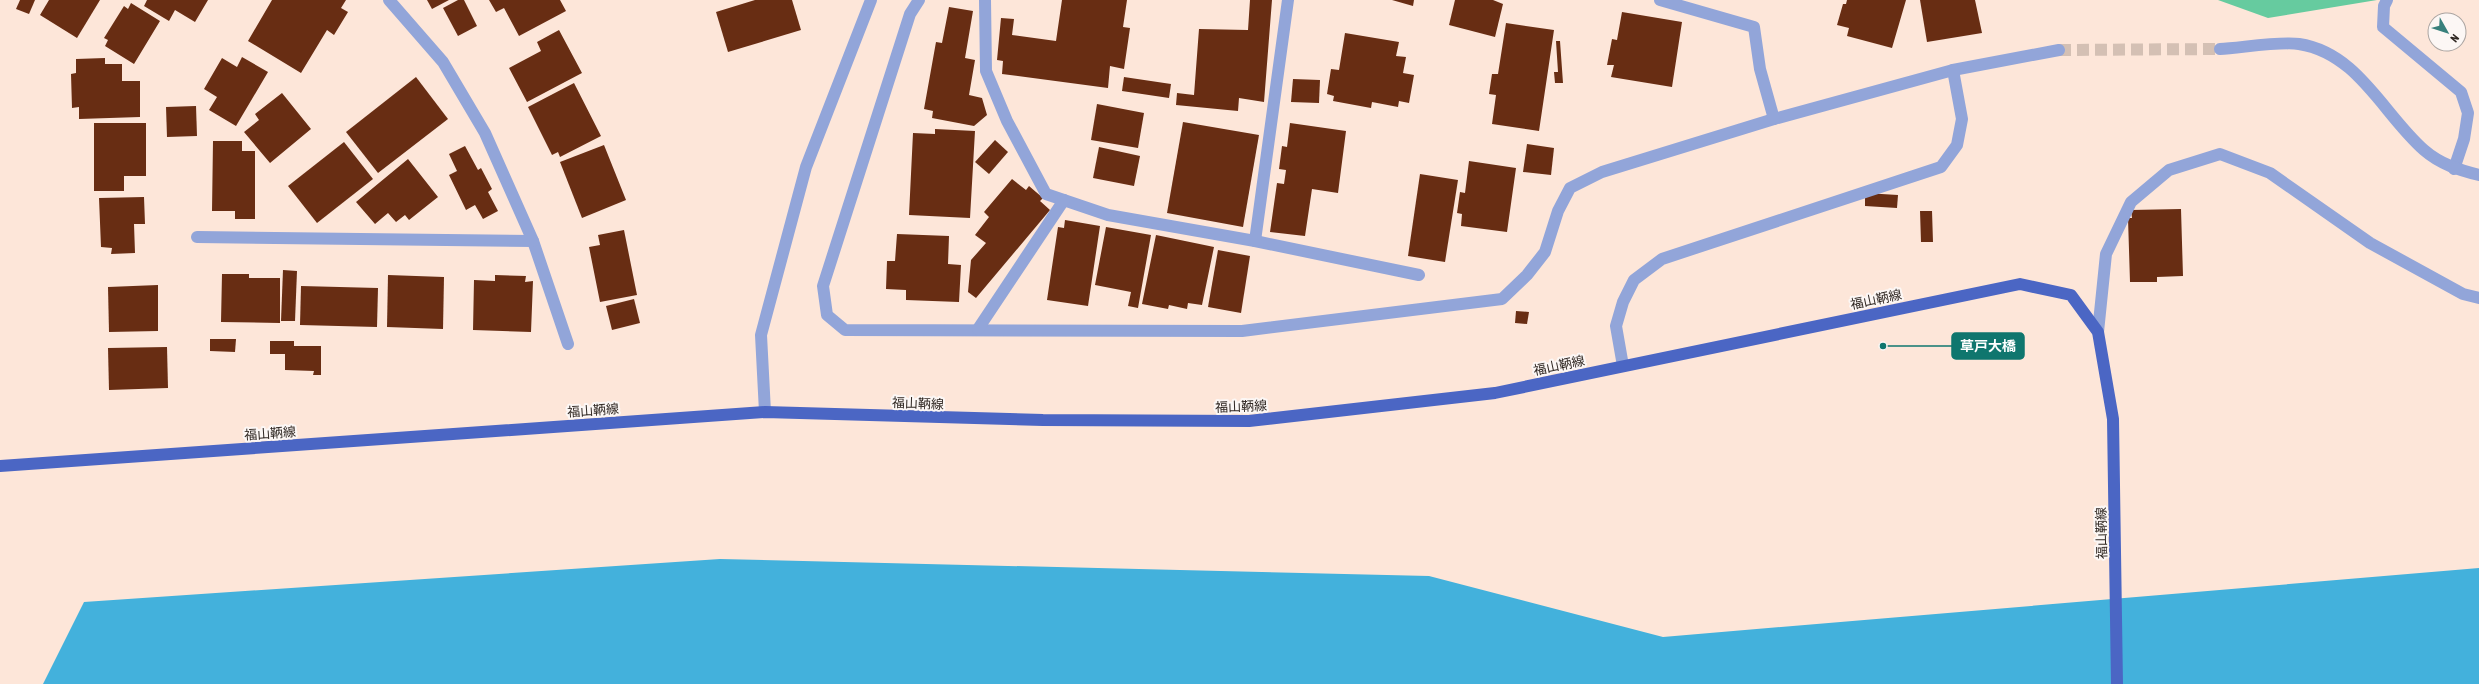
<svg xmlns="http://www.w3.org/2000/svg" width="2479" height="684" font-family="'Asap Condensed','Noto Sans JP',sans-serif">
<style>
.forest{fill:#66cb9f}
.water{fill:#43b1dc}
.building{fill:#682d13}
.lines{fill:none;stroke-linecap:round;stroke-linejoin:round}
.minor-tunnel{stroke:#d4c0b4;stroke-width:12;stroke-dasharray:12 6;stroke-linecap:butt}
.minor{stroke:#92a5d9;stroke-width:12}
.major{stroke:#4b66c4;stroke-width:12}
.labels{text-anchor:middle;stroke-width:4;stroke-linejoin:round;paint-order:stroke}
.street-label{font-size:13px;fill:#2f2722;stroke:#fcf7f5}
.leader{fill:none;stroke:#0f766e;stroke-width:1.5}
.callout-dot{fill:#0f766e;stroke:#fcf7f5;stroke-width:1.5}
.callout{fill:#0f766e;stroke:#0f766e;stroke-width:1.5}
.callout-label{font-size:14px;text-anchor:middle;font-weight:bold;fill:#fff}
</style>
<rect width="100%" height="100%" fill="#fde6d9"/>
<polygon class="forest" points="2218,0 2377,0 2268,18"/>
<polygon class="water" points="720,559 1429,576 1663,637 2479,568 2479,684 43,684 84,602"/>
<g class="building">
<polygon points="20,0 35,0 29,14 16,9"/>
<polygon points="49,0 100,0 77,38 40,15"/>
<polygon points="147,0 208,0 195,22 175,10 169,21 144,6"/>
<polygon points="272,0 346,0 341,8 348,12 334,35 327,30 301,73 248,41"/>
<polygon points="427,0 449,0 432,9"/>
<polygon points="458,0 464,0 477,26 458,36 443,8"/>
<polygon points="489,0 560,0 566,11 519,36 504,8 496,12"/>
<polygon points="755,0 792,0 801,30 728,52 716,12"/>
<polygon points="1062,0 1127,0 1123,27 1130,28 1124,69 1110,66 1108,88 1002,74 1003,61 997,60 1001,18 1014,19 1012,35 1056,41"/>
<polygon points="1250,0 1272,0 1264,102 1239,98 1238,111 1176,105 1177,93 1194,95 1199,29 1248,30"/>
<polygon points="1392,0 1414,0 1413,6"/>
<polygon points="1455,0 1493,0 1503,4 1495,37 1449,25"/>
<polygon points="1847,0 1906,0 1892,48 1847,36 1849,28 1837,25 1843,4 1846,4"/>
<polygon points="1920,0 1975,0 1982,33 1927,42"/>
<polygon points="131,3 160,21 134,64 105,46 108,40 104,38 124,6 128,9"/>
<polygon points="949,7 973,11 965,58 975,60 969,95 982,98 987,115 974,126 932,118 933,111 924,109 936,42 942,43"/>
<polygon points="1622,12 1682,22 1672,87 1611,77 1614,65 1607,65 1612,39 1617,40"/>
<polygon points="1506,23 1554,30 1539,131 1492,124 1496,95 1489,94 1492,74 1498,74"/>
<polygon points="559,30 582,73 527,102 509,68 541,51 537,42"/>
<polygon points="1345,33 1399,42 1396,56 1406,57 1403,73 1414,75 1409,103 1399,101 1398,107 1372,102 1371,108 1333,101 1334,96 1327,94 1331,69 1339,70"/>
<polygon points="1556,41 1560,41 1563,83 1555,83 1554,72 1558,72"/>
<polygon points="242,57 268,72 236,126 209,110 217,97 204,89 222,58 237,67"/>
<polygon points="105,58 105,64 122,64 122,81 140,81 140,117 79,119 79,107 72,108 71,74 76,73 76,59"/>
<polygon points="416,77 448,119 378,173 346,132"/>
<polygon points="1124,77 1171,84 1169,98 1122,91"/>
<polygon points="1293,79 1320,80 1319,103 1291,102"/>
<polygon points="574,83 601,136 560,157 558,152 552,155 528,107"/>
<polygon points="282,93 311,129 270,163 244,132 259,120 255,114"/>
<polygon points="1097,104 1144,113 1138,148 1091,140"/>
<polygon points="196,106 197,136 167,137 166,107"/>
<polygon points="1183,122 1259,135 1243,227 1167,213"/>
<polygon points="94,123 146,123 146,176 124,176 124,191 94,191"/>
<polygon points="1290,123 1346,131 1338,193 1312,189 1305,236 1270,232 1277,183 1284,184 1286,170 1279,169 1282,146 1287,147"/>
<polygon points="935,129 975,131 970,218 909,215 913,133 935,134"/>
<polygon points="995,140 1008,152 989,174 975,162"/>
<polygon points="213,141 242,141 242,151 255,151 255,219 235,219 235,211 212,211"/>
<polygon points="344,142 373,179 317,223 288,186"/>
<polygon points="1527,144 1554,148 1551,175 1523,172"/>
<polygon points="604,145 626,200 582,218 560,162"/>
<polygon points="465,146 478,170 481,168 492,189 488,192 498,211 483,219 475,205 466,210 449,175 457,171 449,154"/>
<polygon points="1099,147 1140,156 1134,186 1093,178"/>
<polygon points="408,159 438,197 409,220 405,215 396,222 388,213 375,224 356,202"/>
<polygon points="1469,161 1516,168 1507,232 1461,226 1462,214 1457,213 1460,192 1465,193"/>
<polygon points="1420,174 1458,180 1445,262 1408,256"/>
<polygon points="1012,179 1026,190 1029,186 1043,198 1040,201 1050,210 976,298 968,292 971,260 986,243 975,235 989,217 984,212"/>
<polygon points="1865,193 1898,195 1897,208 1865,206"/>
<polygon points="144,197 145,224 134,224 135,253 111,254 112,248 101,247 99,198"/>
<polygon points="2181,209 2183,276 2157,277 2157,282 2130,282 2128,218 2132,218 2131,210"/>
<polygon points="1920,211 1932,211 1933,242 1921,242"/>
<polygon points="1065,220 1100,226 1088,306 1047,300 1058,227 1064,228"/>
<polygon points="1106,227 1151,235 1138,308 1128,306 1131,292 1095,285"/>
<polygon points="624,230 637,295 600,302 589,247 600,245 598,235"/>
<polygon points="897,234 949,236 948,264 961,265 959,302 906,300 906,290 886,289 887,261 895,261"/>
<polygon points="1156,235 1214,247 1202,305 1188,303 1187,309 1169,305 1168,309 1142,304"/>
<polygon points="1218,250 1250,256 1241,313 1208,307"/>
<polygon points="283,270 297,271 295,321 281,321"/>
<polygon points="222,274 249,274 249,278 280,278 280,323 221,322"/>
<polygon points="388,275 444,277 443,329 387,327"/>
<polygon points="495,275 526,276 525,282 533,281 531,332 473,330 474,280 495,281"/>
<polygon points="158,285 158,331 109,332 108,287"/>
<polygon points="301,286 378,288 377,327 300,325"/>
<polygon points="634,299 640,323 612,330 606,306"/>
<polygon points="1516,311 1529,312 1527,324 1515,323"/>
<polygon points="210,339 236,339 235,352 210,351"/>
<polygon points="270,341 294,341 294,346 321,346 321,375 313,375 314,371 285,370 285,354 270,354"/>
<polygon points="167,347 168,388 109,390 108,348"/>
</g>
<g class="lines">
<polyline class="minor-tunnel" points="2059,50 2220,49"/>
<g class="minor">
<polyline points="389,0 443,62 485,133 533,241 568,344"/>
<polyline points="919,0 910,14 823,286 827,315 845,330 1242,331 1502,299 1527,275 1545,252 1558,211 1570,188 1602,172 1774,119 1953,70 2059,50"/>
<polyline points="985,0 986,71 1007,121 1046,194 1108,215 1255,241 1419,275"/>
<polyline points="1660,0 1754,27 1760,69 1774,119"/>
<polyline points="2387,0 2384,6 2383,27 2461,92 2468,113 2464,139 2454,169"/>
<path d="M 2220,49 C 2240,48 2281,41 2299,44 C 2358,53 2383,114 2424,150 C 2440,164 2459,170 2479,175"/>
<polyline points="197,237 533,241"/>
<polyline points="1255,241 1288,0"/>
<polyline points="978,329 1064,200"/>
<polyline points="2098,332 2106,254 2131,202 2169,170 2220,154 2270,173 2370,243 2463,294 2479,298"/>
<polyline points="1623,366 1616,326 1623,302 1634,280 1662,259 1941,167 1957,145 1962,119 1953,70"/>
<polyline points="765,412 761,335 806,167 871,0"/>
</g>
<polyline class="major" points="0,466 765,412 1043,420 1249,421 1495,393 2020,284 2071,295 2098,332 2113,419 2117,684"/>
</g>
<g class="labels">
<g class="street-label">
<text transform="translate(1876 299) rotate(-12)" y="5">福山鞆線</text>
<text transform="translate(1559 365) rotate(-12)" y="5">福山鞆線</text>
<text transform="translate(918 403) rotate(2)" y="5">福山鞆線</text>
<text transform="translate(1241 406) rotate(-2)" y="5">福山鞆線</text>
<text transform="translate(593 410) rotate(-4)" y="5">福山鞆線</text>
<text transform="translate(270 433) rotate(-4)" y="5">福山鞆線</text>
<text transform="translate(2101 533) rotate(-91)" y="5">福山鞆線</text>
</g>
</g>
<path class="leader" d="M1883 346L1952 346"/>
<circle class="callout-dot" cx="1883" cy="346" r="4"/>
<rect class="callout" x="1952" y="333" width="72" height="26" rx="4"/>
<g class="callout-label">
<text x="1988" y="351">草戸大橋</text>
</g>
<g transform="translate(2447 32) rotate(129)"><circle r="19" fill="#fcf7f5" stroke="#aaa4a1"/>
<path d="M0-3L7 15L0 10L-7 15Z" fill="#38807c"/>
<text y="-6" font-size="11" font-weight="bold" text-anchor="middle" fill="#2f2722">N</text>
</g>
</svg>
